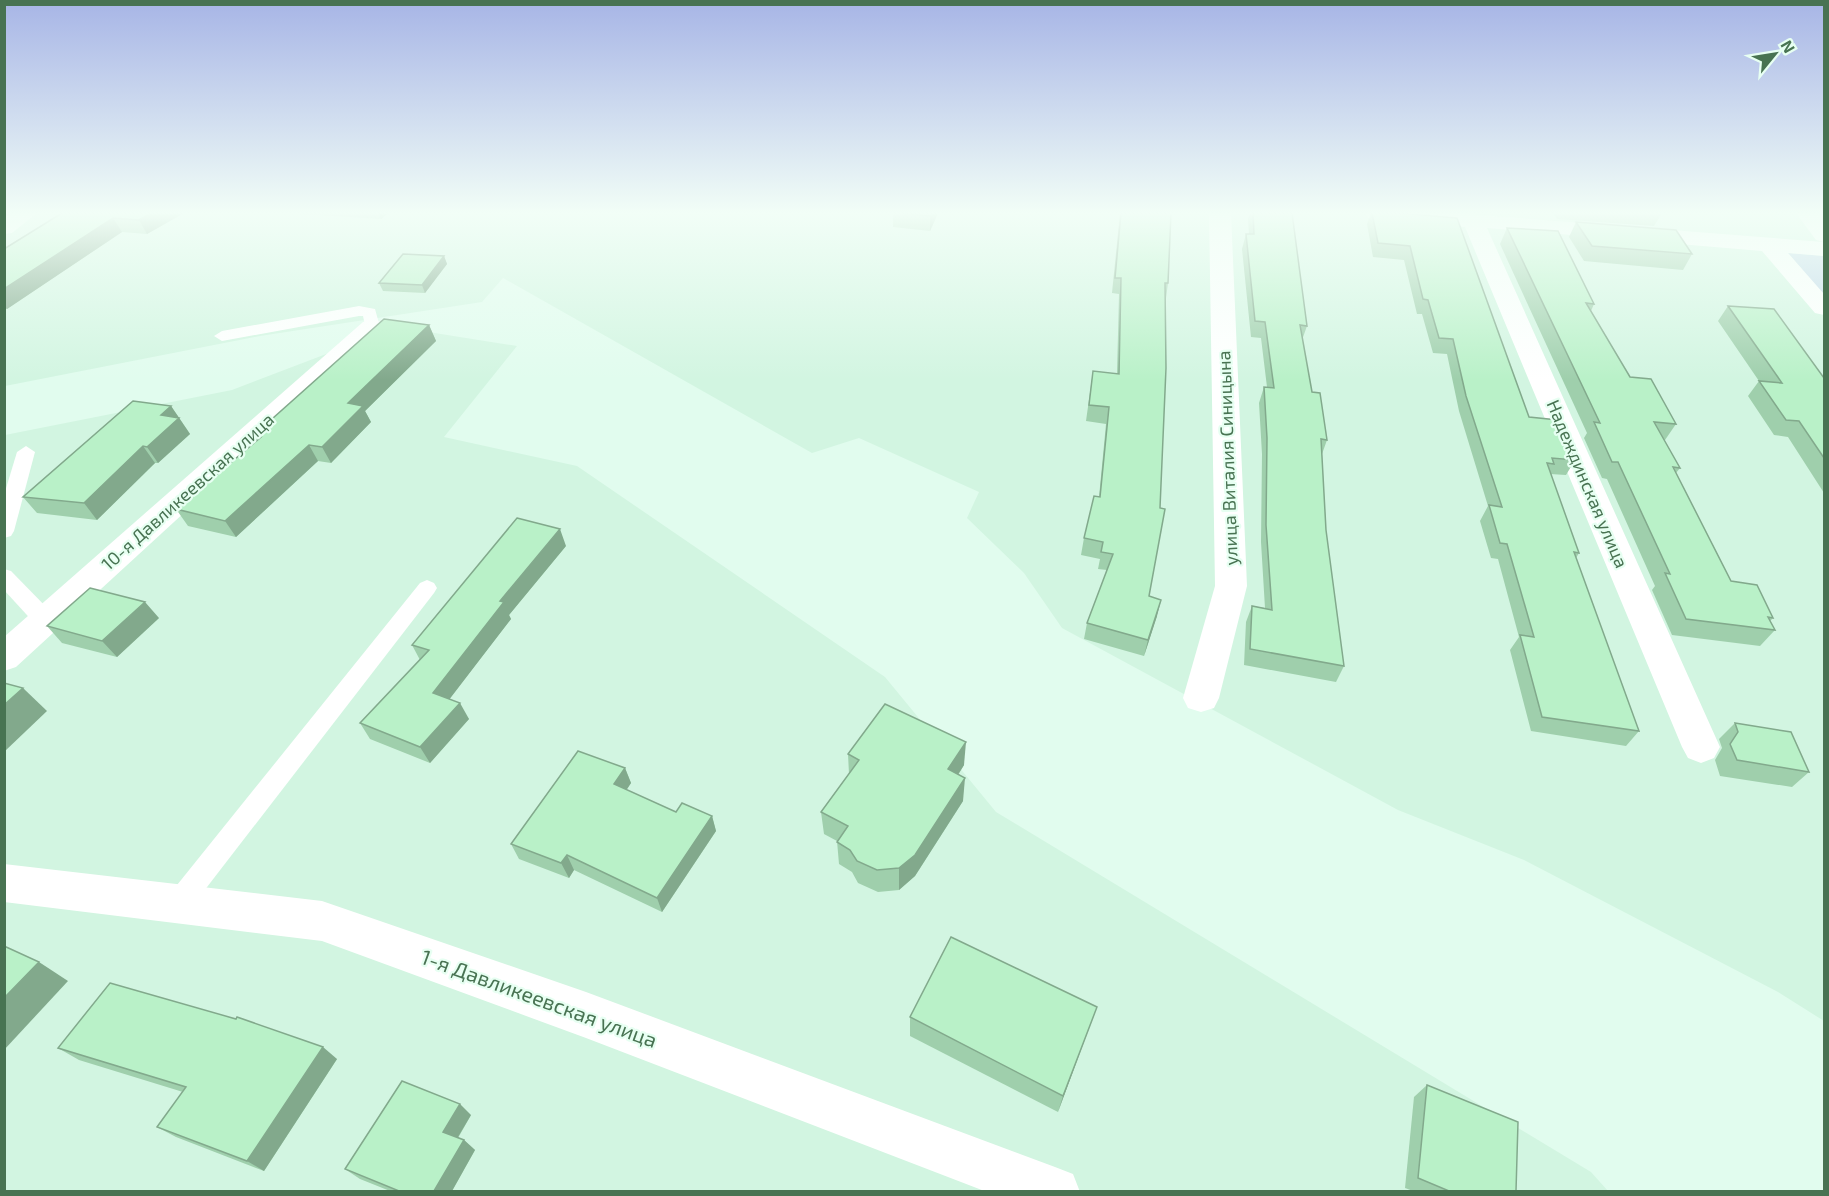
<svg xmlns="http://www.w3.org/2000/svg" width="1829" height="1196" font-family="'Exo 2',sans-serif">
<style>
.residential{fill:#d2f5e1}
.green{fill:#c0d6e9}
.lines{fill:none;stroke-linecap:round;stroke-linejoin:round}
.lane{fill:#fff;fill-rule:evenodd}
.street{fill:#fff;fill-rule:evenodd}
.wall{fill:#9fcfac}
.shaded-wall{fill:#82a98c}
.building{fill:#b9f1c8;stroke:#82a98c;stroke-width:1.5}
.labels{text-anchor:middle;stroke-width:4.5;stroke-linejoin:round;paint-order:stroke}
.street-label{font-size:18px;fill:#487352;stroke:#e7fff2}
.near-street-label{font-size:21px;fill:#487352;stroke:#e7fff2}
</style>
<rect width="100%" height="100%" fill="#e1fcee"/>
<g class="residential">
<polygon points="4,213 1824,213 1824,1021 1778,992 1524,860 1398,810 1062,628 1024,573 967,518 979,492 859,438 812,453 503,278 482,302 260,336 5,386"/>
<polygon points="397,327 517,346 444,437 577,466 885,677 996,812 1591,1172 1608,1191 5,1192 5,435 232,390"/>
</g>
<polygon class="green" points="1788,253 1824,256 1824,296"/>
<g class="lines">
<g class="lane">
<polygon points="359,306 375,309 380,327 378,330 366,330 363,316 359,316 222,341 214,336 222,331"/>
<polygon points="26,446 35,452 14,531 11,536 4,538 4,495 17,452"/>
<polygon points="4,569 11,571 53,614 56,620 53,626 45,628 37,626 4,590"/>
<polygon points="427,580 434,583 437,588 434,593 187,913 178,917 169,913 165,904 169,895 420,583"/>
</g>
<g class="street">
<polygon points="12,213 37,213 12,233 4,234 4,218"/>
<polygon points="1209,213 1231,213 1247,586 1219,698 1214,708 1201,712 1188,708 1183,698 1215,586"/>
<polygon points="1365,213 1455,213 1824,242 1824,256 1788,253 1824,294 1824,315 1815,313 1762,251 1487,228 1720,747 1714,758 1701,763 1688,758 1682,747 1465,227 1376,219 1368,218"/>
<polygon points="1796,213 1818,213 1824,221 1824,242 1816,240"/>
<polygon points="372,320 381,322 384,327 381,332 16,667 4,671 4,637 363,322"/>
<polygon points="4,864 322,901 586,992 1055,1167 1073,1174 1080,1192 987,1192 586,1038 322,941 4,902"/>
</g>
</g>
<g class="wall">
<polygon points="62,213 184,213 147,234 122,232 7,309 4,309 4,249"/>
<polygon points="303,213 388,213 381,219 303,214"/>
<polygon points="893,213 938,213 930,231 893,227"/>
<polygon points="1120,213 1171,213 1168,283 1166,298 1149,596 1157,616 1144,656 1084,639 1087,623 1107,570 1098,569 1100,559 1081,555 1084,538 1099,497 1106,424 1086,421 1093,371 1117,374 1119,294 1112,293"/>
<polygon points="1250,213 1292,213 1307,326 1302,340 1312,392 1327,440 1322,454 1326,530 1344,666 1336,682 1244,665 1246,622 1252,606 1265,608 1261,542 1262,454 1259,403 1264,387 1267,387 1261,338 1251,337 1242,249 1246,234 1249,234 1248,219"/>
<polygon points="1371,213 1398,213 1529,417 1575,460 1566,475 1550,474 1579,553 1576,558 1639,731 1626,746 1531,731 1510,650 1519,637 1498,559 1491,558 1480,521 1488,506 1459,411 1447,354 1433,353 1422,314 1417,314 1404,260 1373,257 1367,224"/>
<polygon points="1553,213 1662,213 1654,226 1557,219"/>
<polygon points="1576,222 1692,254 1683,270 1584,261 1569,237"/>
<polygon points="1507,228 1594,304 1591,311 1630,377 1676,424 1665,440 1664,440 1680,468 1676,473 1731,581 1773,618 1770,621 1775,630 1760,646 1672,635 1652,590 1655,586 1607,479 1602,478 1584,438 1587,433 1500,244"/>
<polygon points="444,256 447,264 425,293 383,291 379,283"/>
<polygon points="1728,306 1824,378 1824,493 1788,437 1774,435 1748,396 1759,381 1718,321"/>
<polygon points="429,325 436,341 365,411 371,422 331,463 318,461 236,537 188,526 176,509 256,441 253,436"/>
<polygon points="171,406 190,434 158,463 155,463 97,520 37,513 23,497"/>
<polygon points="566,546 509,615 511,619 449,699 469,719 430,763 370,739 360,723 420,660 412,645"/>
<polygon points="159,618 117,657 62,643 47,626"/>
<polygon points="1735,723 1809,772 1792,787 1720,776 1715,760 1722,748 1719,739"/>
<polygon points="848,754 964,765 958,775 963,801 915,876 899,890 878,892 858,883 852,872 839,864 837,841 824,834 821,812 849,774"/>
<polygon points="625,768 631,783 626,790 676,812 712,816 716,831 662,912 574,870 569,878 519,859 511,844"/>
<polygon points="1097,1007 1058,1112 910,1036 910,1017"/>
<polygon points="58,1048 337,1059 264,1171 176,1137 157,1127 183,1092 79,1060"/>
<polygon points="1427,1085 1516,1191 1413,1191 1405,1188 1414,1097"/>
<polygon points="471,1115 458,1138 464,1140 475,1150 452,1191 390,1191 360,1179 345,1169"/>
</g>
<g class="shaded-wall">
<polygon points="151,213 184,213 147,234 139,220"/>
<polygon points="379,213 388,213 381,219"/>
<polygon points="932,213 938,213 930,231 930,216"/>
<polygon points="113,218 122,232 7,309 4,306 4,289"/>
<polygon points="444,256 447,264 425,293 422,285"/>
<polygon points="429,325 436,341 365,411 371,422 331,463 322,447 348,403"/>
<polygon points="171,406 190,434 158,463 147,447 161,415"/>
<polygon points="309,445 318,461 236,537 225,521"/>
<polygon points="143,446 155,463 97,520 84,503"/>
<polygon points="560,529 566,546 509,615 511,619 442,709 433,693 500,601"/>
<polygon points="1161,600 1157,616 1144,656 1148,640"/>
<polygon points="145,602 159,618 117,657 102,641"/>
<polygon points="23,688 47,711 4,752 4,705"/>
<polygon points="460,703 469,719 430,763 420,747"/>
<polygon points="966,742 964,765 947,792 948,769"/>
<polygon points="625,768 631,783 620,800 614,784"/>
<polygon points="965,778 963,801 915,876 899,890 899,868"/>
<polygon points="712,816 716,831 662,912 657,898"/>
<polygon points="567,855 574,870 569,878 561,863"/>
<polygon points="39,962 68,981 4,1050 4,998"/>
<polygon points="1097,1007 1090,1025 1058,1112 1063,1096"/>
<polygon points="323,1047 337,1059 264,1171 247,1161"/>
<polygon points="460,1104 471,1115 455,1142 443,1132"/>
<polygon points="464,1140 475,1150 452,1191 434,1191"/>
</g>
<g class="building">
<polygon points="62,213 151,213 139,220 113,218 4,289 4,249"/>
<polygon points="900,213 932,213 930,216"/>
<polygon points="1121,213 1171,213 1168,283 1165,283 1166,368 1160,508 1165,509 1149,596 1161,600 1148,640 1087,623 1113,554 1101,552 1103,542 1084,538 1094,496 1100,497 1109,407 1089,405 1093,371 1119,374 1121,278 1115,278"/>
<polygon points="1253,213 1292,213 1307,326 1300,325 1312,392 1320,393 1327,440 1321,439 1326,530 1344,666 1250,649 1252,606 1272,610 1266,525 1267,438 1264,387 1274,388 1265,322 1255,321 1246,234 1254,234"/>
<polygon points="1372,213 1398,213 1457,218 1529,417 1558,420 1575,460 1552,458 1554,464 1547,463 1579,553 1574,552 1639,731 1542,717 1520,635 1534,637 1507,544 1500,543 1489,505 1502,507 1466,396 1453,339 1439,338 1428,300 1423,299 1410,246 1378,243"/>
<polygon points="1576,222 1676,230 1692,254 1592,246"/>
<polygon points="1507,228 1558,231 1594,304 1586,303 1630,377 1651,379 1676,424 1654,422 1680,468 1673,467 1731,581 1757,585 1773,618 1768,617 1775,630 1686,619 1665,573 1670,574 1618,462 1612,462 1594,422 1600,423"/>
<polygon points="403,254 444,256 422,285 379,283"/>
<polygon points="1728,306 1774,309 1824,378 1824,458 1799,421 1786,420 1759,381 1782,383"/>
<polygon points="384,319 429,325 348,403 363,406 322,447 309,445 225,521 176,509 261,437 253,436"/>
<polygon points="133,401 171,406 161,415 179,418 147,447 143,446 84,503 23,497"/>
<polygon points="517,518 560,529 500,601 504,602 433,693 460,703 420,747 360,723 429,650 412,645"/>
<polygon points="90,588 145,602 102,641 47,626"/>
<polygon points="4,683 23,688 4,705"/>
<polygon points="885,704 966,742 948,769 965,778 915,855 899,868 877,870 857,861 850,850 837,842 848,826 821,812 859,760 848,754"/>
<polygon points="1735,723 1791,732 1809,772 1737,760 1730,744 1738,732"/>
<polygon points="578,751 625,768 614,784 676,812 682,803 712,816 657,898 567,855 561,863 511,844"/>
<polygon points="951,937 1097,1007 1063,1096 910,1017"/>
<polygon points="4,946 39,962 4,998"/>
<polygon points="110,983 236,1019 237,1017 323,1047 247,1161 157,1127 186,1087 58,1048"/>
<polygon points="402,1081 460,1104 443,1132 464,1140 434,1191 399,1191 345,1169"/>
<polygon points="1427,1085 1518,1122 1516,1191 1449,1191 1418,1178"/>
</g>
<linearGradient id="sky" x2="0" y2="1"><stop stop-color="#a7b5e6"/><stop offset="0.56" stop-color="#f2fef7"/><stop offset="1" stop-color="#f2fef7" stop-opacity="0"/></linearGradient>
<rect width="1829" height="380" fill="url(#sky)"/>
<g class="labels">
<g class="street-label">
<text transform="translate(1228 458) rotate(-92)" y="6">улица Виталия Синицына</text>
<text transform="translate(1587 484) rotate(67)" y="6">Надеждинская улица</text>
<text transform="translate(188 492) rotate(-42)" y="6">10-я Давликеевская улица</text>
</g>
<g class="near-street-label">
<text transform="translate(539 999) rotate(20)" y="7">1-я Давликеевская улица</text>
</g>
</g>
<rect width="1829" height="1196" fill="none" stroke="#487352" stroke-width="12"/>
<g transform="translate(1775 54) rotate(60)" stroke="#e7fff2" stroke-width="4.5" paint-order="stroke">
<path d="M0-4.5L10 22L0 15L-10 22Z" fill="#487352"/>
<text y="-9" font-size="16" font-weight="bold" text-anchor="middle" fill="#487352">N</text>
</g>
</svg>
